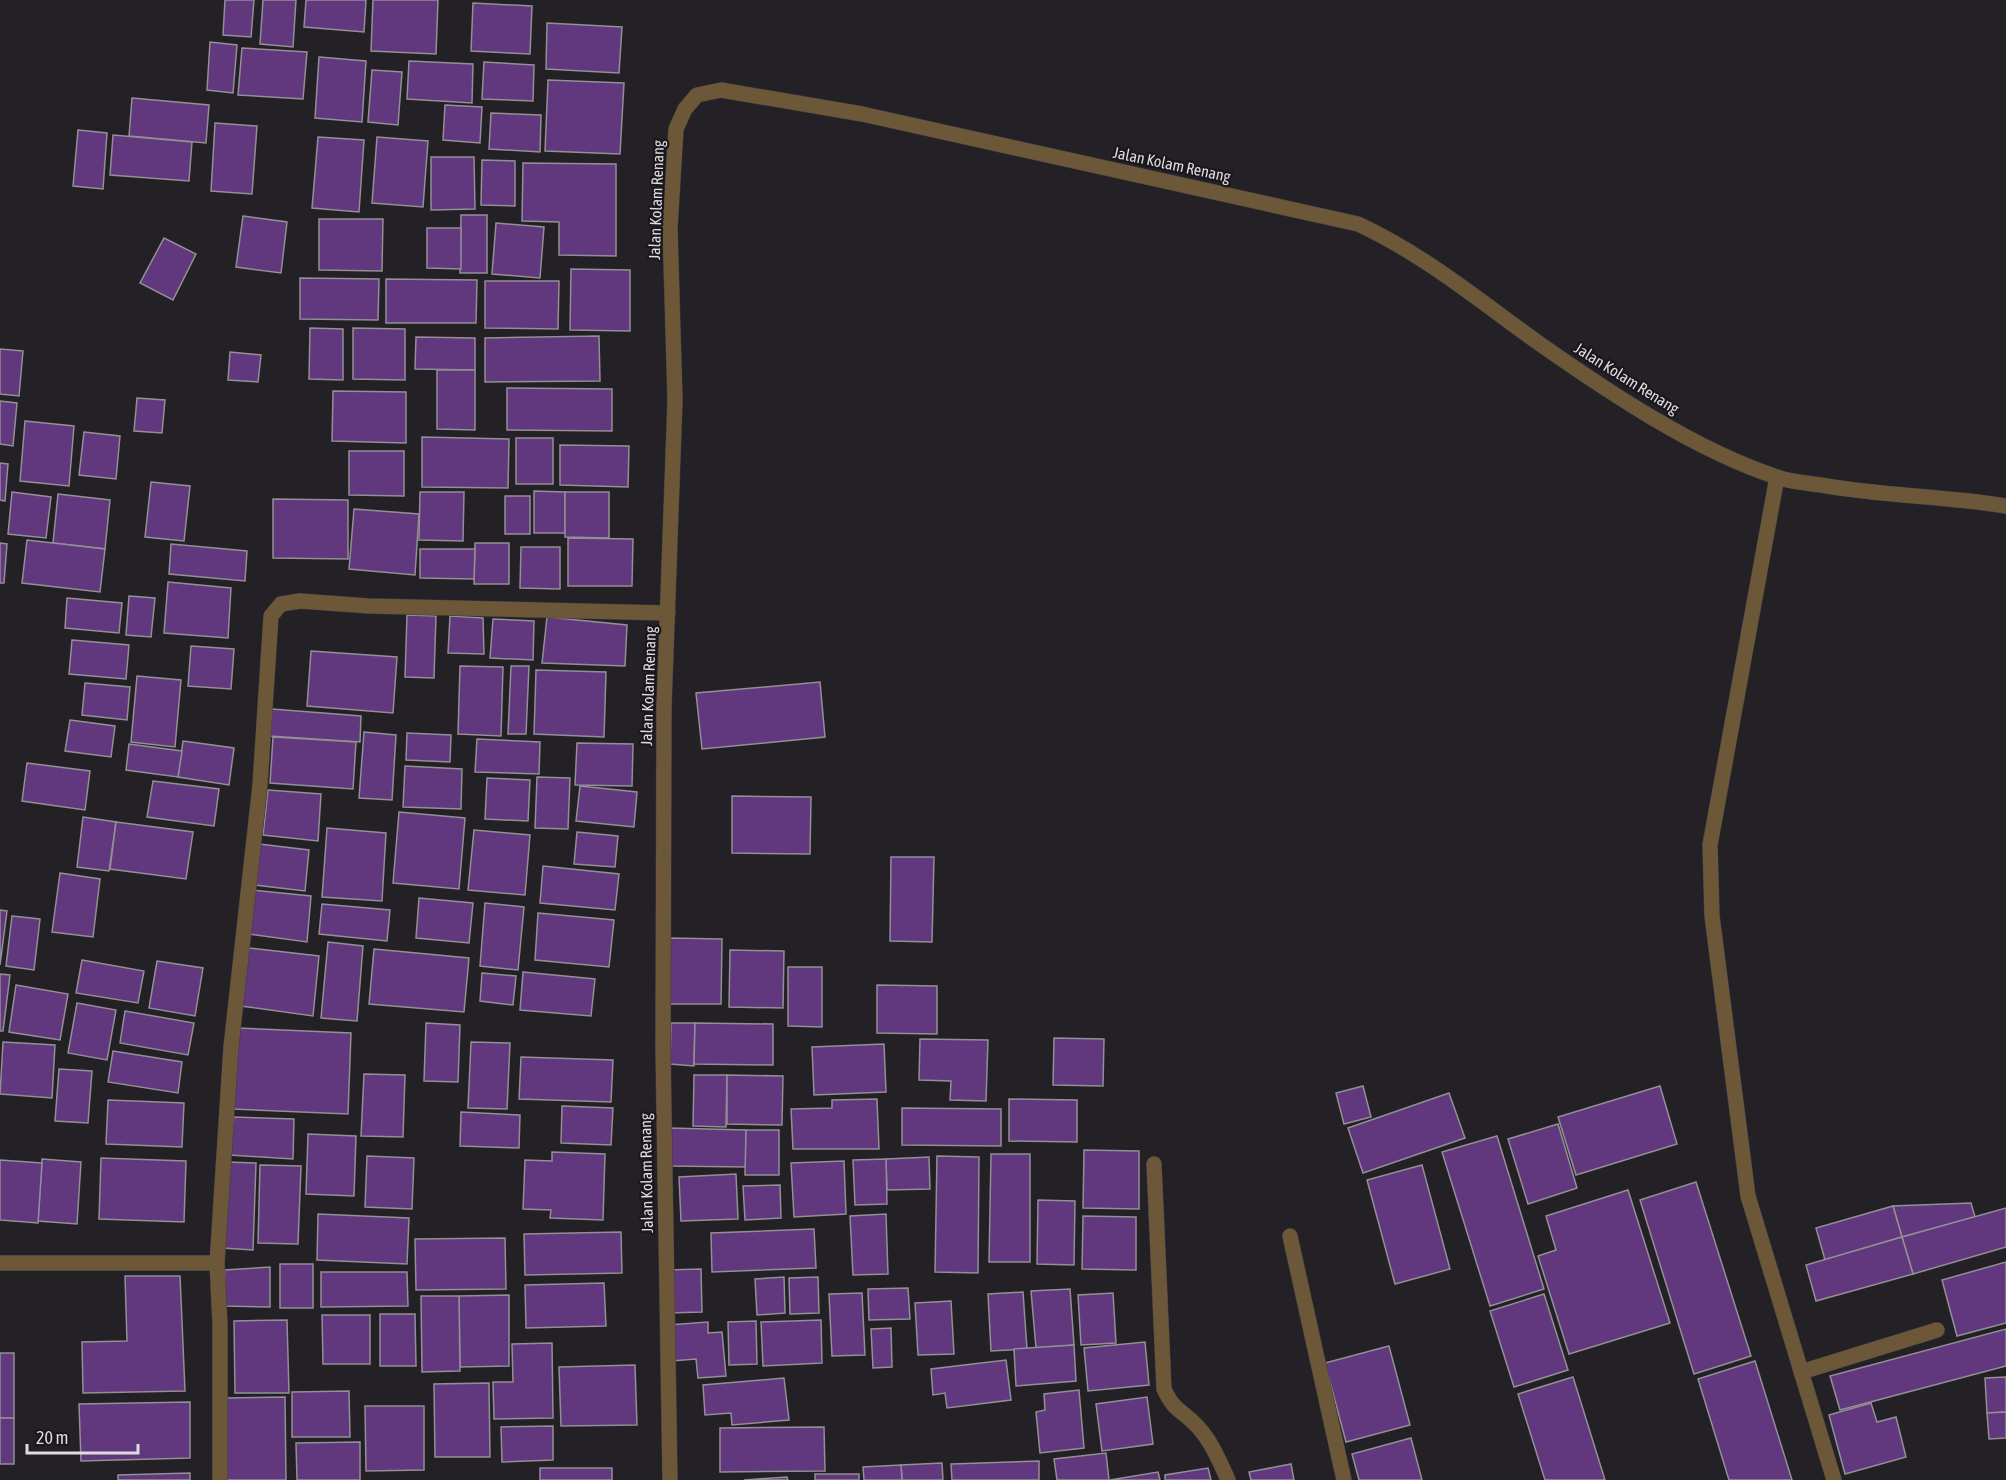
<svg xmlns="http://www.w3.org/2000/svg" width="2006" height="1480" font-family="'Asap Condensed',sans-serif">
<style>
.building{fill:#61387d;stroke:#928f95;stroke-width:1.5}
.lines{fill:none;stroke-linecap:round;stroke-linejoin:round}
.lane-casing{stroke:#3d3b3f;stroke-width:16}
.street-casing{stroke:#3d3b3f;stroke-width:16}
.lane{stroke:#6c5738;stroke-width:15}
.street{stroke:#6c5738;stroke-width:15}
.labels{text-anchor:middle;stroke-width:4.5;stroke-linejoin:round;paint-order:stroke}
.street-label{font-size:16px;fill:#dedcdf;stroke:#1a181c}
</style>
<rect width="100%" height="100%" fill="#232125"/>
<g class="building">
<polygon points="225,0 254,0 251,37 223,35"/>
<polygon points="263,0 296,0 293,47 260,44"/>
<polygon points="306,0 366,0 364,32 304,27"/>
<polygon points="373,0 438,0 436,54 371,51"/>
<polygon points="473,3 532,6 530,54 471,51"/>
<polygon points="547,23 622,27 619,73 546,69"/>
<polygon points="210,42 237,45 233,93 207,90"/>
<polygon points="242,48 307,52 303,99 238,95"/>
<polygon points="319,57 366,61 362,122 315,118"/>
<polygon points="409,61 473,64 472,103 407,99"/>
<polygon points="484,62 534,65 533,101 482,99"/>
<polygon points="372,70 402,72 398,125 368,122"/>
<polygon points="548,80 624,83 620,154 545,151"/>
<polygon points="132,98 209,105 206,143 129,136"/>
<polygon points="445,105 482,107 480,143 443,140"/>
<polygon points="491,113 541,115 540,152 489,149"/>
<polygon points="215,123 257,126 252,194 211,191"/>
<polygon points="78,130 107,133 103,189 73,186"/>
<polygon points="113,135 192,142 189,181 110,175"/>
<polygon points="318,137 364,140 359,212 312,208"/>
<polygon points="377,137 428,141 423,207 372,203"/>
<polygon points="431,157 474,157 475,209 431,210"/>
<polygon points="482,160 515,161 515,206 481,205"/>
<polygon points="523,163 616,164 616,256 559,255 559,222 522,221"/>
<polygon points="461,215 487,215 487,273 460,273"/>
<polygon points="243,216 287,222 281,273 236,267"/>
<polygon points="319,219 383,219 382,271 319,270"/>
<polygon points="496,223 544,227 540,278 492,274"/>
<polygon points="427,228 461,228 461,269 427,268"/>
<polygon points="164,238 196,254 173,300 140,283"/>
<polygon points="571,269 630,270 630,331 570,330"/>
<polygon points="300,278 379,279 378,320 300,319"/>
<polygon points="386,279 477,280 476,323 386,323"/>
<polygon points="485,281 559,281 558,329 485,328"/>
<polygon points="310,328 343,329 343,380 309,379"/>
<polygon points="353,328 405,329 405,380 353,379"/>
<polygon points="599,336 600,381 485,382 485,338"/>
<polygon points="416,337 475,338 475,370 415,369"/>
<polygon points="0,349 23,351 19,396 0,394"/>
<polygon points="230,352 261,355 258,382 228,380"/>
<polygon points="437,370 475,370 475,430 437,429"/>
<polygon points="507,388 612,389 612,431 507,430"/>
<polygon points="333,391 406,392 406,443 332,441"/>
<polygon points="137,398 165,400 162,433 134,431"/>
<polygon points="0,401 17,403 13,446 0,444"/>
<polygon points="25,421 74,426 69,486 20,481"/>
<polygon points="84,432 120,436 116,479 79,475"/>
<polygon points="422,437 509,439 508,488 422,487"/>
<rect x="516" y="438" width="37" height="46"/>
<polygon points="560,445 629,446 628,487 560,485"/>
<polygon points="349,451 404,451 404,496 349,495"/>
<polygon points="0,463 8,464 5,501 0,500"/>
<polygon points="151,482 190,486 184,541 145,537"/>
<polygon points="534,491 565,492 565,533 534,533"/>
<polygon points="12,492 51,497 46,538 8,534"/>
<polygon points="420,492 464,492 463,541 419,540"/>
<polygon points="565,492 609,492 609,538 565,537"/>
<polygon points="58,494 110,500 105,549 53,543"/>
<rect x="505" y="496" width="25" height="38"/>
<polygon points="273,499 348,500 348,559 273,558"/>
<polygon points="354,509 419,514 415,575 349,569"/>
<polygon points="568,538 633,539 632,586 568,586"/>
<polygon points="27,540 105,549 100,592 22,583"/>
<polygon points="0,543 7,544 4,583 0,583"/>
<polygon points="475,543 509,543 509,584 474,584"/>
<polygon points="171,544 247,551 245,581 169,574"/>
<polygon points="521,547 560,547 560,589 520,588"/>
<polygon points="420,549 475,549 474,579 420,578"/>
<polygon points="168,582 231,588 228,638 164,633"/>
<polygon points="129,596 155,598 151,637 126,635"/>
<polygon points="67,598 122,603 119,633 65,628"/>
<polygon points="407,615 436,616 434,678 405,677"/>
<polygon points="450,616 483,618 484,654 448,653"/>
<polygon points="547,617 627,625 625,666 542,663"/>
<polygon points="493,619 534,621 533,660 490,658"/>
<polygon points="72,640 129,645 126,679 69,674"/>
<polygon points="191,646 234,649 231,689 188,686"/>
<polygon points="311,651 397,657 393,713 307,706"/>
<polygon points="460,666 503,667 501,736 458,734"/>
<polygon points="511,666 529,666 526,734 508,734"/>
<polygon points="536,670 606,672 604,737 534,734"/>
<polygon points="137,676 181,680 175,747 131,742"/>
<polygon points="820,682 825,737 702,749 696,693"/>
<polygon points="85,683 130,687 127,720 82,715"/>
<polygon points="272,709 361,716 360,742 270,736"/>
<polygon points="70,720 115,726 111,757 65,751"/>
<polygon points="364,732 396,735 392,800 359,798"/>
<polygon points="407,733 451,735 450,762 406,760"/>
<polygon points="273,737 356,742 353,789 270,783"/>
<polygon points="477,739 540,742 539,774 475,772"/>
<polygon points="183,741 234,748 229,785 178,777"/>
<polygon points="577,743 633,744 632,786 575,785"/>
<polygon points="129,744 182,751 178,777 126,770"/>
<polygon points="27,763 90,771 85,810 22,801"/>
<polygon points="405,766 462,769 461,809 403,807"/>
<polygon points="537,777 570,778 568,829 535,828"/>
<polygon points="487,778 530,780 528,821 485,819"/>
<polygon points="153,781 219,789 214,826 147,817"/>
<polygon points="580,786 637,792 634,827 576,821"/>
<polygon points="268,790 321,794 318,841 263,835"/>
<polygon points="732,796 811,797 810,854 732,853"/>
<polygon points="399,812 465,818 459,889 393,883"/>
<polygon points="83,817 116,822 109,871 77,867"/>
<polygon points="116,822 193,832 186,879 110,869"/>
<polygon points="327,828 386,833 382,901 322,897"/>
<polygon points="474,830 530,835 525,895 468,890"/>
<polygon points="577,832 618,836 615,867 574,864"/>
<polygon points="259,844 309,850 305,891 255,885"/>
<polygon points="891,857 934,857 932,942 890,941"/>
<polygon points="543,866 619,874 615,910 540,903"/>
<polygon points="60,873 100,879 93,937 52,932"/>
<polygon points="252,890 311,896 307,942 248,934"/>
<polygon points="419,898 473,903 469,943 416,938"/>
<polygon points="485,903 524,907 518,970 480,966"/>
<polygon points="322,904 390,910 387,941 319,934"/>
<polygon points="0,910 7,911 0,965"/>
<polygon points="538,913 614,920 609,967 535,960"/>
<polygon points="12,916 40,919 34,970 6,966"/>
<polygon points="670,938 722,939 721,1004 670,1004"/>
<polygon points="328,942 363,946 357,1021 321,1018"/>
<polygon points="249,948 319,956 313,1016 241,1006"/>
<polygon points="374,949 469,958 464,1012 369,1004"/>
<polygon points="730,950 784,951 783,1008 729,1007"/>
<polygon points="82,960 144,971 138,1003 76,993"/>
<polygon points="157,961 203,968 195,1016 149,1008"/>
<polygon points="788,967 822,967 822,1027 788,1026"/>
<polygon points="523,972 595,979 591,1016 520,1010"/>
<polygon points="482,973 516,976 513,1005 480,1001"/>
<polygon points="0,974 10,975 3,1031 0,1031"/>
<polygon points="16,985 68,994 60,1040 9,1032"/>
<polygon points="877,985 937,986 937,1034 877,1033"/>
<polygon points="77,1003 116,1010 107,1060 68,1053"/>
<polygon points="125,1011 194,1023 188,1055 120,1043"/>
<polygon points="426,1023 460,1025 458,1082 424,1081"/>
<polygon points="671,1023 695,1023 694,1066 670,1064"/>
<polygon points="695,1023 773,1024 773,1065 694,1064"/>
<polygon points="237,1028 351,1033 348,1114 232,1109"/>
<polygon points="1054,1038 1104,1039 1103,1086 1053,1085"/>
<polygon points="920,1039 988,1040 986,1101 950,1100 951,1081 919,1080"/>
<polygon points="3,1042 55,1045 52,1098 0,1094"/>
<polygon points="471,1042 510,1043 507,1109 468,1108"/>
<polygon points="884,1044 886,1092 814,1095 812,1047"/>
<polygon points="113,1051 182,1062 178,1093 108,1082"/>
<polygon points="521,1057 613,1060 611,1102 519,1099"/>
<polygon points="59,1069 92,1071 88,1123 55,1121"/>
<polygon points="364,1074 405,1075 403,1137 361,1136"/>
<polygon points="694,1075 727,1075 726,1127 693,1126"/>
<polygon points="727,1075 783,1076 782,1125 727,1124"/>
<polygon points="1363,1086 1371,1117 1344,1124 1336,1093"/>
<polygon points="1660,1086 1677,1144 1576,1175 1558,1117"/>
<polygon points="1449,1093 1465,1138 1363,1173 1348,1128"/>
<polygon points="877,1099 879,1149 793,1149 791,1109 832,1108 832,1100"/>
<polygon points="1009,1099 1077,1100 1077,1142 1009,1141"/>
<polygon points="108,1100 184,1103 182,1147 106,1144"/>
<polygon points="562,1106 613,1108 611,1145 561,1143"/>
<polygon points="902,1108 1001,1109 1001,1146 902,1145"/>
<polygon points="461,1112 520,1115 519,1148 460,1146"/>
<polygon points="234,1117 294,1119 293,1159 230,1155"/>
<polygon points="1558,1124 1577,1188 1528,1204 1508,1139"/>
<polygon points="669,1128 746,1130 746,1167 668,1166"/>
<polygon points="746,1130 779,1130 779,1175 745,1175"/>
<polygon points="308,1134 356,1136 354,1196 306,1194"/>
<polygon points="1497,1136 1544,1289 1490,1306 1442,1152"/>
<polygon points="1084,1150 1139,1151 1139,1209 1083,1208"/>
<polygon points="552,1152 605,1154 603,1220 550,1218 551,1210 523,1209 525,1160 552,1161"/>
<polygon points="991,1154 1030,1154 1030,1262 989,1262"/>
<polygon points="367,1156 414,1158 412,1209 365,1207"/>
<polygon points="937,1156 979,1157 978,1273 935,1272"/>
<polygon points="929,1157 930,1189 887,1190 886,1159"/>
<polygon points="101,1158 186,1161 184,1222 99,1219"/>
<polygon points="42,1159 81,1162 77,1224 38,1221"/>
<polygon points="886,1159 887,1204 855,1205 853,1160"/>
<polygon points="0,1160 42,1163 38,1223 0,1220"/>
<polygon points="844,1161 846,1214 794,1217 791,1163"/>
<polygon points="226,1162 256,1163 253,1250 222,1248"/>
<polygon points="260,1165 301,1166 298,1244 258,1243"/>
<polygon points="1422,1165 1450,1269 1395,1284 1367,1180"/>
<polygon points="736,1174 738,1219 681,1221 679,1177"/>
<polygon points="1696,1182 1751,1356 1694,1374 1640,1200"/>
<polygon points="780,1185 781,1218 745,1220 743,1186"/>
<polygon points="1628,1190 1670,1323 1569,1354 1538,1256 1556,1250 1546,1216"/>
<polygon points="1038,1200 1075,1201 1074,1265 1037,1264"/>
<polygon points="1971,1203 1975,1217 1902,1237 1893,1206"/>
<polygon points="1893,1206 1902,1237 1825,1260 1816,1228"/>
<polygon points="2006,1208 2006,1247 1913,1274 1902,1237"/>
<polygon points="318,1214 409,1218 407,1264 317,1260"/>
<polygon points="886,1214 888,1274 853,1275 850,1216"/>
<polygon points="1083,1216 1136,1217 1136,1270 1082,1269"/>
<polygon points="814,1229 816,1268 712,1272 711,1233"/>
<polygon points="621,1232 622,1273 525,1275 524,1234"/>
<polygon points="1902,1237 1913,1274 1816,1301 1806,1265"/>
<polygon points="505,1238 506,1289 416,1290 415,1239"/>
<polygon points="2006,1262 2006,1323 1957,1336 1942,1280"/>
<rect x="280" y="1264" width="33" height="44"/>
<polygon points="270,1267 270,1307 224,1306 225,1270"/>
<polygon points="701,1269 702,1312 668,1313 667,1270"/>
<polygon points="321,1272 407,1272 408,1306 321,1307"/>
<polygon points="125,1276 180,1276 185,1391 83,1393 82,1342 127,1341"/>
<polygon points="784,1277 785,1313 757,1315 755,1279"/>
<polygon points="818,1277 819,1313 790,1314 789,1278"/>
<polygon points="604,1283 606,1326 526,1328 525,1285"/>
<polygon points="908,1288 910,1319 869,1320 868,1289"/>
<polygon points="1070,1289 1074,1345 1036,1348 1031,1291"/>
<polygon points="1023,1292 1027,1349 991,1351 988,1294"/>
<polygon points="862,1293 865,1355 832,1356 829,1294"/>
<polygon points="1113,1293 1116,1343 1081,1345 1078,1295"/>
<polygon points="1544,1294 1568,1370 1514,1387 1490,1311"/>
<polygon points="509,1295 509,1366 460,1367 459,1296"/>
<polygon points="421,1296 459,1296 460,1371 422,1372"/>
<polygon points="951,1301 954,1354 918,1355 915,1303"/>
<polygon points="380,1314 415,1314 416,1366 380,1366"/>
<polygon points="322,1315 370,1315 370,1364 323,1364"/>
<polygon points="287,1320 289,1393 235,1393 234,1321"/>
<polygon points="821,1320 822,1363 763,1366 761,1322"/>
<polygon points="756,1321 757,1364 729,1365 728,1322"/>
<polygon points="708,1322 708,1333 722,1332 726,1376 698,1378 696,1359 671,1361 668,1325"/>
<polygon points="891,1328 892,1367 873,1368 871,1329"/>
<polygon points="2006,1329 2006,1366 1840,1410 1830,1376"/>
<polygon points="1145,1342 1149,1385 1088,1391 1084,1348"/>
<polygon points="552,1343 553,1418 494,1419 493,1382 513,1382 512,1344"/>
<polygon points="1074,1345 1076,1381 1016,1386 1014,1349"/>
<polygon points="1389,1346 1410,1425 1346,1442 1325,1363"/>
<rect x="0" y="1353" width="14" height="65"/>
<polygon points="1006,1360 1011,1400 947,1408 945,1393 933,1395 931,1369"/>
<polygon points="1755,1361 1792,1480 1729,1480 1698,1379"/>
<polygon points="635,1365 637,1425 561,1426 559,1367"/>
<polygon points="1573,1377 1605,1480 1545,1480 1518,1394"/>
<polygon points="2006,1377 2006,1412 1987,1413 1985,1378"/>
<polygon points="784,1378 789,1420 732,1425 731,1413 705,1415 703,1385"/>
<polygon points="489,1383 490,1457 435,1457 434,1384"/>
<polygon points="1079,1390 1084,1448 1040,1453 1036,1412 1045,1410 1044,1394"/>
<polygon points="349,1391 350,1437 292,1437 292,1392"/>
<polygon points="285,1397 286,1480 224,1480 224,1398"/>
<polygon points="1147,1397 1153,1444 1102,1451 1096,1404"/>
<polygon points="190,1402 190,1458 81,1461 79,1404"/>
<polygon points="1871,1403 1877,1422 1896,1417 1906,1457 1845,1474 1829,1415"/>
<polygon points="365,1406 424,1406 424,1470 366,1471"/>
<polygon points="2006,1412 2006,1438 1989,1439 1987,1413"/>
<rect x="0" y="1418" width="14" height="46"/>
<polygon points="553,1426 553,1460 502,1462 501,1427"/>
<polygon points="824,1427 825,1471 720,1472 720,1428"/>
<polygon points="1411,1438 1422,1480 1359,1480 1352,1454"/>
<polygon points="360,1442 360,1480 297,1480 296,1443"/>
<polygon points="1106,1453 1109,1480 1057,1480 1054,1459"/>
<polygon points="1039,1461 1039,1480 952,1480 951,1464"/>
<polygon points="942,1463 943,1480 902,1480 901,1465"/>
<polygon points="1291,1464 1294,1480 1251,1480 1249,1472"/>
<polygon points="901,1465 902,1480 864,1480 863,1467"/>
<rect x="540" y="1468" width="72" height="12"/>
<polygon points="1208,1468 1211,1480 1165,1480 1165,1475"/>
<polygon points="1158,1472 1160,1480 1110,1480"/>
<polygon points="190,1473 190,1480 118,1480 118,1475"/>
<rect x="815" y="1474" width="44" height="6"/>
<polygon points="787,1477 788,1480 744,1480"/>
</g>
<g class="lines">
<defs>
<g id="lane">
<polyline points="1290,1236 1344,1480"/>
<polyline points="1801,1372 1937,1330"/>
</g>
<g id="street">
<polyline points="1777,477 1710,845 1712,916 1748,1196 1834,1480"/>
<path d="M 1154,1164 L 1164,1389 C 1175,1413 1182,1409 1198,1427 C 1211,1441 1220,1462 1228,1480"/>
<polyline points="0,1263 217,1263"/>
<polyline points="220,1480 220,1325 217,1263 231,1047 260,785 271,616 281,604 300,601 369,606 668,613"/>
<path d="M 670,1480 L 663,1050 L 664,707 L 675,400 L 670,228 L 676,129 L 685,109 L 697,95 L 721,90 L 862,114 L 1358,224 C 1425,255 1481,302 1540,344 C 1610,393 1695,450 1777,477 C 1790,482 1807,483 1821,485 C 1882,496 1945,496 2006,506"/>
</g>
</defs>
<use href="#lane" class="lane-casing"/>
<use href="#street" class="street-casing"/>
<use href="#lane" class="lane"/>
<use href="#street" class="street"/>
</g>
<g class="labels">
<g class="street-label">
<text transform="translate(1172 164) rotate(12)" y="6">Jalan Kolam Renang</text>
<text transform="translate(656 200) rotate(-88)" y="6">Jalan Kolam Renang</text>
<text transform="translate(1627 378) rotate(32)" y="6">Jalan Kolam Renang</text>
<text transform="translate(648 686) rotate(-88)" y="6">Jalan Kolam Renang</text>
<text transform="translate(646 1173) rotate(-91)" y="6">Jalan Kolam Renang</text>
</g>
</g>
<path d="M27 1444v9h111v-9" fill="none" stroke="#dedcdf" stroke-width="3"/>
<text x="36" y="1444" font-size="18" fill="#dedcdf" stroke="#1a181c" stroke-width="4.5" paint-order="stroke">20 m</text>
</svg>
